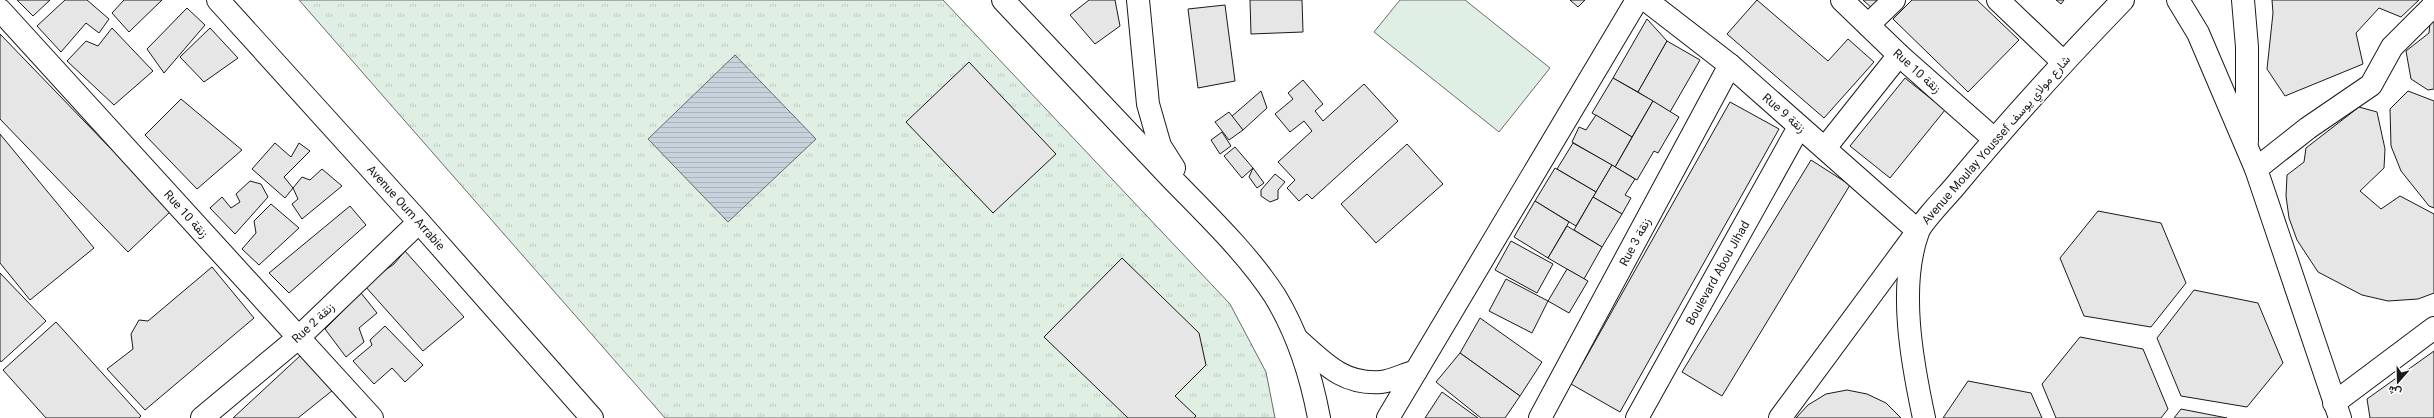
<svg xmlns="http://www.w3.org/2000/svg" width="2434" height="418" font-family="Georgia,Vazirmatn,serif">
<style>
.grass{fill:#e0efe3;stroke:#6a6a6a}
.park{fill:url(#park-tufts);stroke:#6a6a6a}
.water{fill:url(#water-rules);stroke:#6a6a6a}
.building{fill:#e6e6e6;stroke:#1a1a1a}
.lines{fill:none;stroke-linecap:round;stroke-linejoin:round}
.minor-casing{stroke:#1a1a1a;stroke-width:24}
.minor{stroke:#fff;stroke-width:22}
.labels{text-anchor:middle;stroke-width:3;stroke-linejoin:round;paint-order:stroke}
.street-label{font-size:12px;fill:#1a1a1a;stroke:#fff}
</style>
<defs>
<pattern id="park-tufts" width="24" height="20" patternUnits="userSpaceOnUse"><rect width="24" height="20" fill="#e0efe3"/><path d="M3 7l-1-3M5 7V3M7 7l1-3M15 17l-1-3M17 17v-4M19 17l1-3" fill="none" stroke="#c0ccc2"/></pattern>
<pattern id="water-rules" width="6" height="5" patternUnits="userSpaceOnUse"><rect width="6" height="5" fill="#c6d2dc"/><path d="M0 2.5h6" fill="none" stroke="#aab4bc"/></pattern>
</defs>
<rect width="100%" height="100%" fill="#fff"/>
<polygon class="grass" points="1400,0 1465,0 1550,68 1499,132 1374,32"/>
<polygon class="park" points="299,0 943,0 1230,304 1266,372 1275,418 665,418"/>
<polygon class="water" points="735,55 816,139 728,222 648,139"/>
<g class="building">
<polygon points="17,0 50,0 33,16"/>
<polygon points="65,0 87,0 109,19 99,33 86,23 61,52 37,26"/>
<polygon points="124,0 162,0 129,32 112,13"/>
<polygon points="1089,0 1115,0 1120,26 1095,44 1070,15"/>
<polygon points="1250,0 1302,0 1303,32 1251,34"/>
<polygon points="1570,0 1585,0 1578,7"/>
<polygon points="1757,0 1828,61 1848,39 1874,62 1824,118 1727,34"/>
<polygon points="1863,0 1885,0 1875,11"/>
<polygon points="1912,0 1977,0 2019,40 1968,92 1893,19"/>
<polygon points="2056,0 2064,0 2061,4"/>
<polygon points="2272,0 2419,0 2401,17 2379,8 2356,33 2363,64 2285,96 2267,69 2273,13"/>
<polygon points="1225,5 1235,81 1198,88 1188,9"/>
<polygon points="187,8 205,25 164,73 147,49"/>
<polygon points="1647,19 1667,41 1638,92 1613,78"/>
<polygon points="2434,19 2434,89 2428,90 2411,79 2406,51 2429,33 2430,22"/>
<polygon points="112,28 153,71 114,105 67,61 86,41 98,46"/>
<polygon points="210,28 238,58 204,82 180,57"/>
<polygon points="0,34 171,211 128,252 0,119"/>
<polygon points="1667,41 1700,60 1670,112 1638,92"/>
<polygon points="969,62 1056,154 993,213 906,122"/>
<polygon points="1613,78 1653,101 1632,137 1592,113"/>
<polygon points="1905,78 1945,110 1890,178 1850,146"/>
<polygon points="1303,80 1323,104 1315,111 1323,121 1364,84 1398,121 1312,199 1307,194 1299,201 1287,188 1295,180 1278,162 1312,131 1304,121 1290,132 1275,114 1293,99 1288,93"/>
<polygon points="1261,91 1267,108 1243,130 1231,117"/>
<polygon points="2408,91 2434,101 2434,208 2429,206 2401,171 2391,146 2390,109"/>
<polygon points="181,99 242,150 197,189 145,135"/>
<polygon points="1653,101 1679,117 1658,153 1654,151 1637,180 1615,167"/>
<polygon points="1730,102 1779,129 1620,412 1571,384"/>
<polygon points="2359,107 2377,112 2385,149 2384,168 2360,191 2381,209 2400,196 2434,214 2434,293 2418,299 2388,301 2362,295 2318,272 2297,240 2289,218 2286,196 2287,175 2304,162 2306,148"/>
<polygon points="1229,112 1243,130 1229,140 1215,122"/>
<polygon points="1596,115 1632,137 1615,167 1572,142 1579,127 1586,130"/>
<polygon points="1222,132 1231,146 1220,154 1211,140"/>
<polygon points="0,134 94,248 30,300 0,263"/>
<polygon points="275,143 291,157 299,143 310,151 284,177 293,188 285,198 252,169"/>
<polygon points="1573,143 1612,165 1596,192 1557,169"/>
<polygon points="1407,144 1443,184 1376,243 1341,204"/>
<polygon points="1235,147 1253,168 1242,178 1224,156"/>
<polygon points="1811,160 1850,185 1722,396 1682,372"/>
<polygon points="1612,165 1635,179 1625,195 1631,198 1622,214 1593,197"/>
<polygon points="1253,168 1264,183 1257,188 1249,177"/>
<polygon points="1555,168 1596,192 1576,226 1535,201"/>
<polygon points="322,169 342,186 302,219 292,204 298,199 293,188 302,177 310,180"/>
<polygon points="1275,174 1285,182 1278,190 1278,199 1270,202 1261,196 1261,190"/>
<polygon points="250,181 261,184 268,197 235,234 210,208 222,197 231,208 240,202 236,194"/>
<polygon points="1593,197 1622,214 1602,247 1574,230"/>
<polygon points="1535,201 1569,222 1548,258 1514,237"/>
<polygon points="271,204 299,228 259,265 242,249 256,233 254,221"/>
<polygon points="350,206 366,225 289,293 269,273"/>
<polygon points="2098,211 2161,223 2186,283 2151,327 2084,316 2060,258"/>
<polygon points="1567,226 1602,247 1584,279 1548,258"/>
<polygon points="1511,241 1553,264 1537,293 1495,270"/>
<polygon points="405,251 464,317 423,351 364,285 394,264"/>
<polygon points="1122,258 1199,333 1206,365 1175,396 1196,416 1194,418 1128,418 1044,337"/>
<polygon points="212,267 254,318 145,410 107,369 133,349 131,334 139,320 148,321"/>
<polygon points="1567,269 1588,281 1569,313 1548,301"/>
<polygon points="0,273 46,321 1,362 0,360"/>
<polygon points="1506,279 1548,301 1532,333 1489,311"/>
<polygon points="2194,290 2258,303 2283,363 2247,407 2181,396 2157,338"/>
<polygon points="361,293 377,313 359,328 364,342 346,357 325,329"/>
<polygon points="1480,318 1542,362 1520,396 1460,353"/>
<polygon points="56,322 141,416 139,418 46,418 3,370"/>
<polygon points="385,326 423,365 405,382 392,368 374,384 353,361 372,345 370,340"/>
<polygon points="2080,337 2143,349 2168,409 2161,418 2056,418 2042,384"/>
<polygon points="2434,351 2434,418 2370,418 2367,399"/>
<polygon points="1460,353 1520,396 1505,418 1481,418 1436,382"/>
<polygon points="301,355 333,390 298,418 233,418"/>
<polygon points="1968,381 2031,393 2042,418 1943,418"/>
<polygon points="1847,390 1867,394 1886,403 1901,418 1796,418 1808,405 1826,394"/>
<polygon points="1442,392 1478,418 1425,418"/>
<polygon points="2181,409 2227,418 2174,418"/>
</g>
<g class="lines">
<defs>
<g id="minor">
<path id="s1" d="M 218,0 L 419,222 L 592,418"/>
<path d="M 1003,0 C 1059,59 1115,119 1171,178 C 1207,215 1247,253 1275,296 C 1298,334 1311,375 1319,418"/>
<polyline points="1138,0 1148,104 1160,146 1174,168"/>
<polyline points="1646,0 1730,65 1918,231 1780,418"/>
<polyline points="1842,0 1899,55 1994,139"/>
<polyline points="1998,0 2063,62"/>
<polyline points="2178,0 2198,33 2256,169 2340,418"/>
<polyline points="2243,0 2247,47 2247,141"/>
<polyline points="0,10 372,418"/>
<polyline points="1868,25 1894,0"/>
<polyline points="1825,148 1899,55"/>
<polyline points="2256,169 2308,128 2371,85 2392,47 2434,5"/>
<path d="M 1298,340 C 1324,363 1343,385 1381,382 C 1392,381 1405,374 1416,371 L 1388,418"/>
<polyline points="1416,371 1637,0"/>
<polyline points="2334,403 2434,328"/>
<polyline points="202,418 298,338 419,222"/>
<polyline points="1540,418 1730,65"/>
<path id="s2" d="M 1637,418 L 1799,127"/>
<path d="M 1924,418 C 1912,362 1898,287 1918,232 C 1922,221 1948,195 1956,185 C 2009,121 2065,60 2123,0"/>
</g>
</defs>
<use href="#minor" class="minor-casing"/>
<use href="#minor" class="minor"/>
</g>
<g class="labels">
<g class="street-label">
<text transform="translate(1917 71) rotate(42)" y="4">Rue 10 زنقة</text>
<text transform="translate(1784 113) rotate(41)" y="4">Rue 9 زنقة</text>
<text transform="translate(1996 140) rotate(-49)" y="4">Avenue Moulay Youssef شارع مولاي يوسف</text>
<text dy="4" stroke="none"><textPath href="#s1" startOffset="280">Avenue Oum Arrabie</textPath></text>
<text transform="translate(186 214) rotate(48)" y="4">Rue 10 زنقة</text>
<text transform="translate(1635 242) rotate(-62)" y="4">Rue 3 زنقة</text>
<text dy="4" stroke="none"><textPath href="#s2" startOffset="166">Boulevard Abou Jihad</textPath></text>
<text transform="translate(313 323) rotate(-43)" y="4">Rue 2 زنقة</text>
</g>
</g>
<g transform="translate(2398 382) rotate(200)" stroke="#ffffff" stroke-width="3" paint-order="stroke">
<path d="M0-3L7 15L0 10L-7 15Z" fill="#1a1a1a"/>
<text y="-6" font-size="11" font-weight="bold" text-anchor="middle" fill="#1a1a1a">ش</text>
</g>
</svg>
